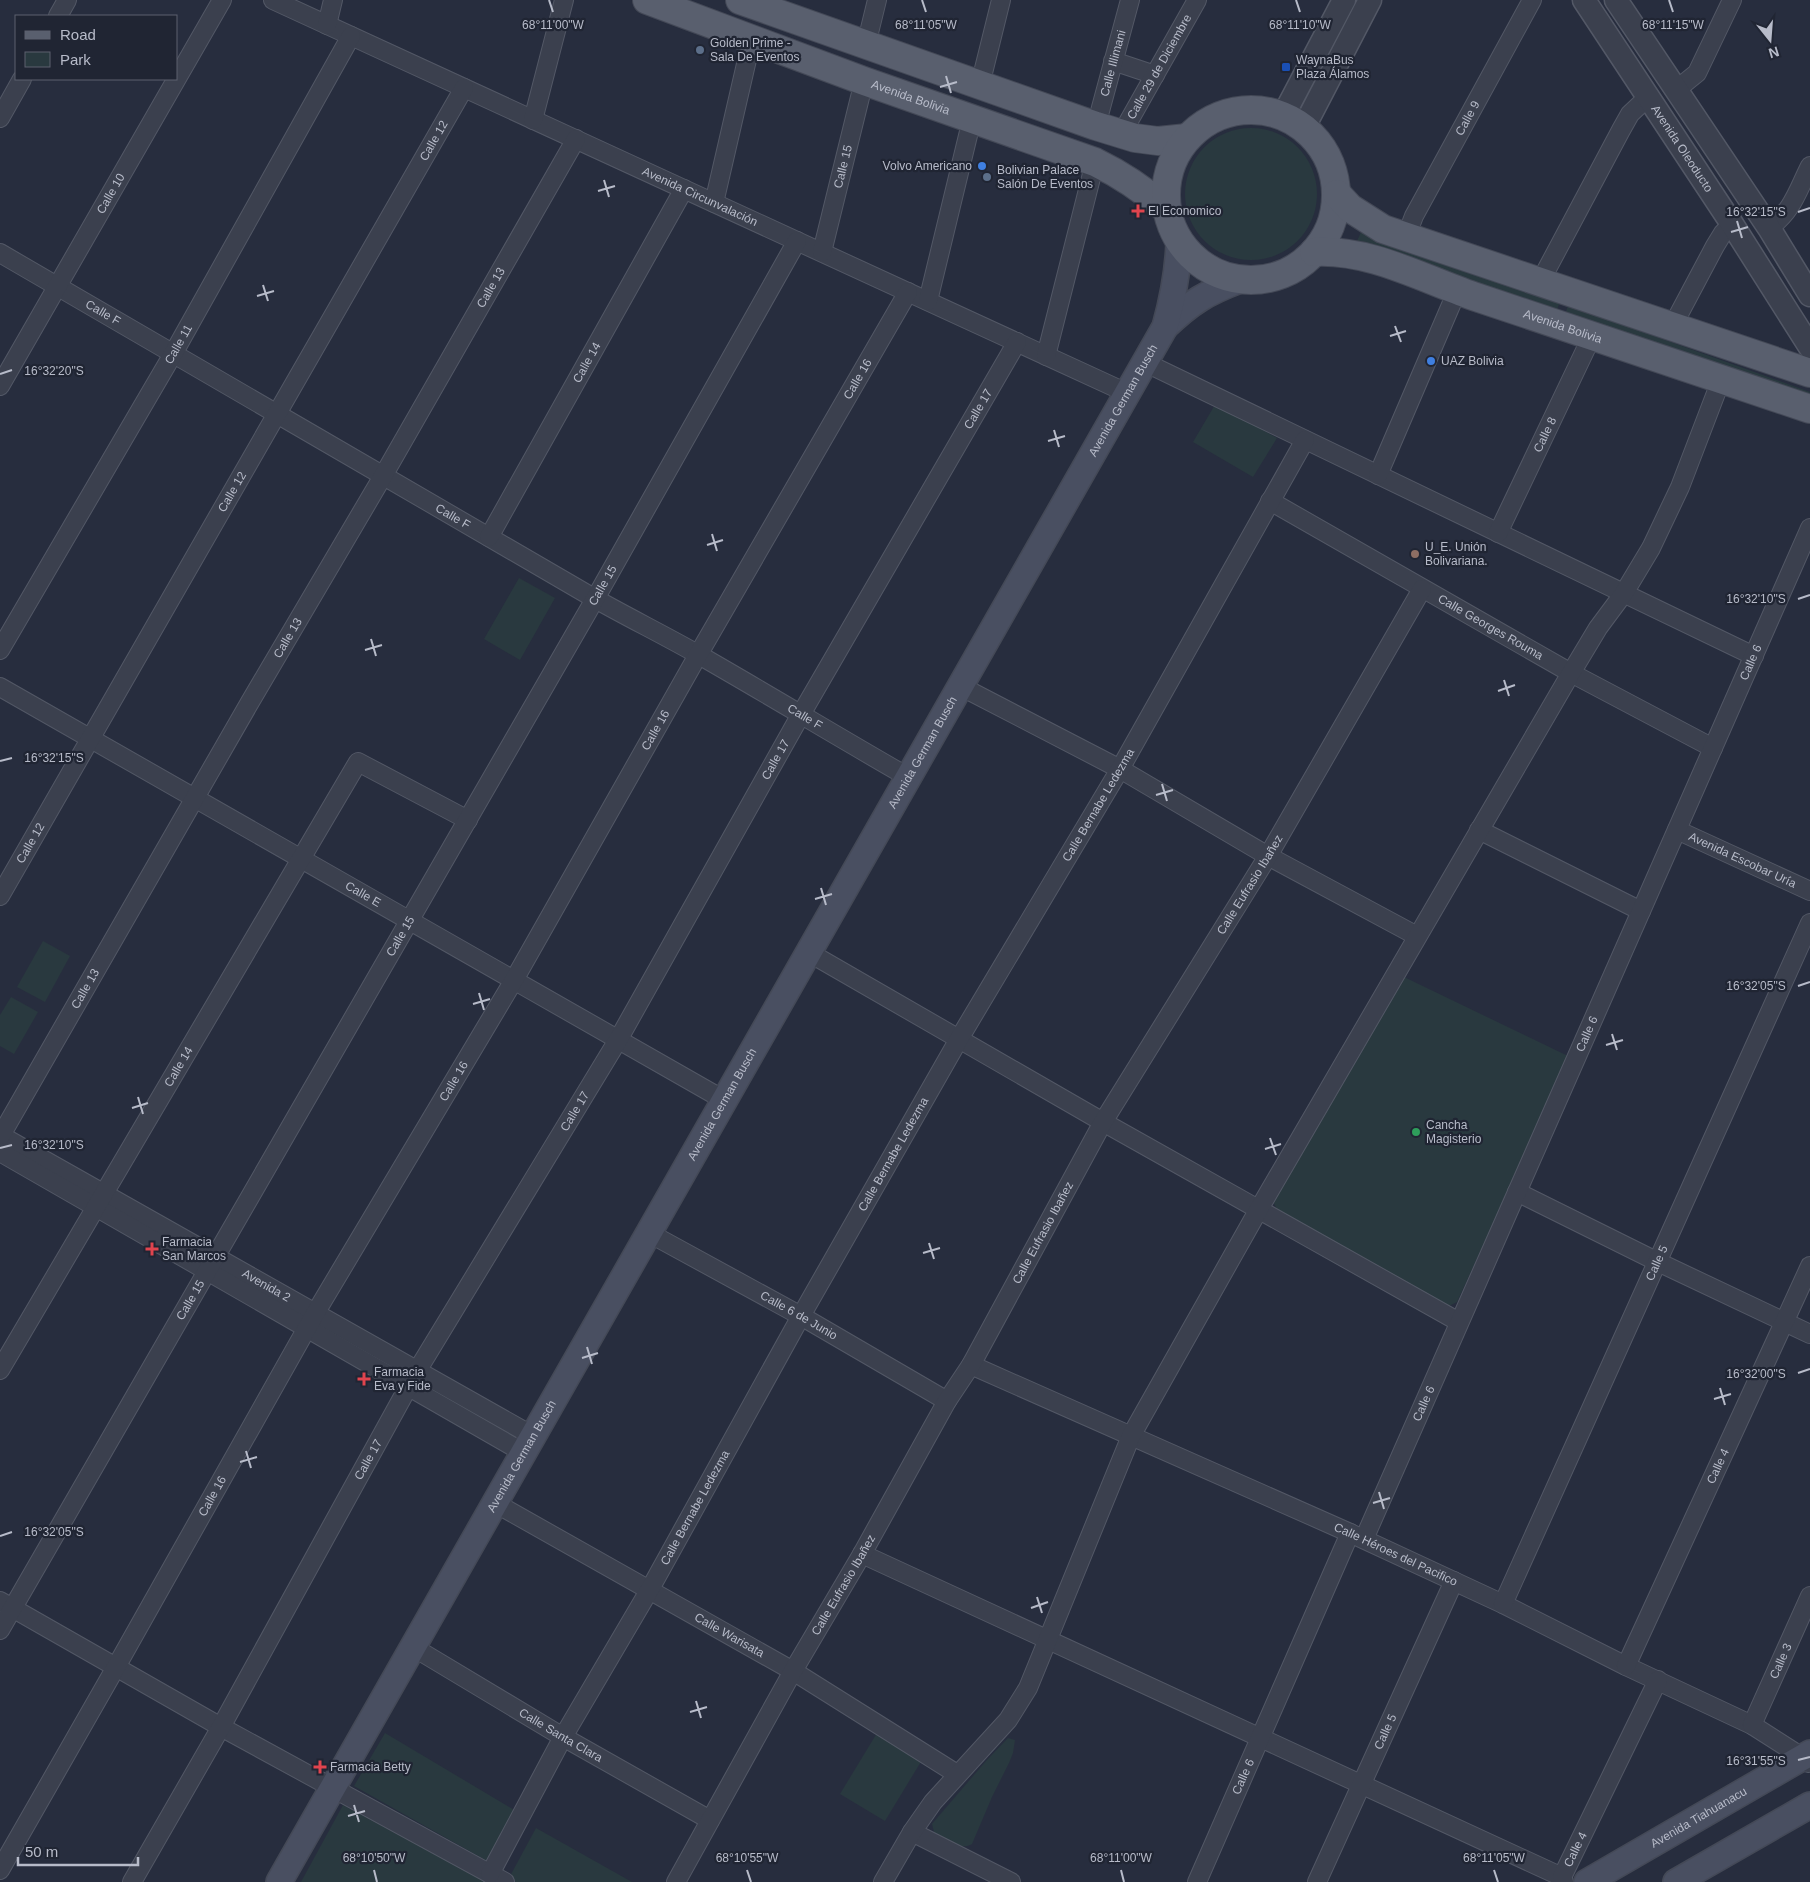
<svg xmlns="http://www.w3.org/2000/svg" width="1810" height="1882" font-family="Helvetica,sans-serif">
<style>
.green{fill:#29393f}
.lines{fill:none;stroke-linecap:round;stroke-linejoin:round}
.minor-casing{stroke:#535866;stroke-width:20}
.tertiary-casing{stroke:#535866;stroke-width:25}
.secondary-casing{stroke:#444957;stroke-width:28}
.primary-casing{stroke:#444957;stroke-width:30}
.minor{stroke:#3b404e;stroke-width:18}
.tertiary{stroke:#3b404e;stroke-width:22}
.secondary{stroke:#494f61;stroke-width:25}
.primary{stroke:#595f6e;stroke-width:28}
.ticks{fill:none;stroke:#b7bbc9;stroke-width:2}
.service-dot{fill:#5c6f8a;stroke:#202533;stroke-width:2}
.transit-dot{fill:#1a4fb4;stroke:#202533;stroke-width:2}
.shop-dot{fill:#3f7fe0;stroke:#202533;stroke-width:2}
.health-dot{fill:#e0444e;stroke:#202533;stroke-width:2}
.education-dot{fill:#8d6e63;stroke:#202533;stroke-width:2}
.leisure-dot{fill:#2e9e5b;stroke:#202533;stroke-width:2}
.labels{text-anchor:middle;stroke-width:4.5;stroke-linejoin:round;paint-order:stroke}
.poi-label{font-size:12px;fill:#b7bbc9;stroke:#202533;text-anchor:start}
.street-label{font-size:12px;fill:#b7bbc9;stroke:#202533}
.ticks-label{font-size:12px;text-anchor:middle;fill:#b7bbc9;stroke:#202533;stroke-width:4.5;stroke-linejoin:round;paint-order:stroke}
</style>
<rect width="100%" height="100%" fill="#272d3e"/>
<g class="green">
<circle cx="1251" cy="194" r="66"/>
<polygon points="1361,232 1560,302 1556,312 1357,241"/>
<polygon points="1568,305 1810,392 1810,404 1565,315"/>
<polygon points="1216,403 1277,438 1253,477 1193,442"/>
<polygon points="519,578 555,598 520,660 484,639"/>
<polygon points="43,941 70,956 45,1002 17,987"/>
<polygon points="1402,976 1570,1057 1457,1302 1449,1306 1277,1209 1272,1200"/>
<polygon points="11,997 38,1012 14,1054 0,1046 0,1015"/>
<polygon points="385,1733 516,1811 487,1861 354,1786"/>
<polygon points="877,1733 922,1760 885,1821 840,1794"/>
<path d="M 1008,1738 L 1015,1740 L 1013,1753 L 1009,1763 L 992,1797 L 972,1844 C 961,1851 946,1840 935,1836 L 932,1824 L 986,1761 Z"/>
<polygon points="343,1805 486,1882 301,1882"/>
<polygon points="536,1828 632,1882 516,1882 509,1878"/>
</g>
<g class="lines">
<defs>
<g id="minor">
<path id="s1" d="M 273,0 L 1127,393"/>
<polyline points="58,16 67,0"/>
<polyline points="327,25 333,0"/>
<polyline points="866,45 877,0"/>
<polyline points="1113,61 1155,75"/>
<polyline points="980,85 1001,0"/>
<polyline points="1676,90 1697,73 1732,0"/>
<polyline points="0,118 22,79"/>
<polyline points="533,120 564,0"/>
<path id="s2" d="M 1096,126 L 1130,0"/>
<path id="s3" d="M 1122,133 L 1197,0"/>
<polyline points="714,203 752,38"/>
<path d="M 1769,228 C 1793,210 1797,192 1810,166"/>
<path id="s4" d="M 1406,237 L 1414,216 L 1532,0"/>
<path id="s5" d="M 822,252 L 864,81"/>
<path id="s6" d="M 0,253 C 198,367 394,483 592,597 C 627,617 664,635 699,655 C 769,695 838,737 908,777"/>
<polyline points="1540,282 1621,130 1630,114 1648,97"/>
<polyline points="928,301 972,119"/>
<polyline points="1672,327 1715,246 1723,233 1732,224"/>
<polyline points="1046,356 1095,162"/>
<polyline points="1144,362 1754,656"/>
<path id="s7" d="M 0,386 L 222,0"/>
<polyline points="1378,475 1457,291"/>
<path id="s8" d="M 1270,501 L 1571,673 L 1713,748"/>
<path id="s9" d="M 1498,533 L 1592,336"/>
<path id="s10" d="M 489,537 L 684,189"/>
<path id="s11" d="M 0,650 L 173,354 L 351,36"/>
<polyline points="960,686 1120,769 1268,856 1417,936"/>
<path id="s12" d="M 0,687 L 724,1100"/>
<polyline points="1479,830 1641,911"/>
<path id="s13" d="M 1677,830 L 1810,891"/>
<path id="s14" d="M 0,896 L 464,88"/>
<polyline points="808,952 1103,1122 1459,1322"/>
<path id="s15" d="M 0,1135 L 533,1436"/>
<path id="s16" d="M 0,1137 L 250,702 L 383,476 L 576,139"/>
<polyline points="0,1152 524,1453"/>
<polyline points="1517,1192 1658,1262 1810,1334"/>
<path id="s17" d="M 649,1233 L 801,1316 L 947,1401"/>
<path id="s18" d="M 971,1365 L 1350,1533 L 1503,1604 L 1626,1666 L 1752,1725 L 1802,1757 L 1808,1763"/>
<path id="s19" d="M 0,1370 L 358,762 L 468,820"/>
<path id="s20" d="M 495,1503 L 793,1671 L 957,1774"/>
<path id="s21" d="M 1364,1539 L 1810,528"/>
<polyline points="862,1554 1562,1877"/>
<polyline points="0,1601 221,1727 505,1882"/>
<path id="s22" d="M 1503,1604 L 1810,923"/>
<path id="s23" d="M 0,1630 L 595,599 L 797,241"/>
<path id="s24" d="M 413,1647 L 563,1737 L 710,1820"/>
<path id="s25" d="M 1626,1666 L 1810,1266"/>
<path id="s26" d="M 1752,1725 L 1810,1596"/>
<polyline points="912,1832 1011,1882"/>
<path id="s27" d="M 0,1870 L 116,1667 L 316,1312 L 514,980 L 698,655 L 908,292"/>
<path id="s28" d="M 490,1874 L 563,1737 L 650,1589 L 801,1316 L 959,1039 L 1120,769 L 1305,440"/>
<path id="s29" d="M 132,1882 L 221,1727 L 417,1371 L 618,1040 L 800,716 L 1017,342"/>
<path id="s30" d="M 676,1882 L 793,1671 L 862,1554 L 947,1401 L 971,1365 L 1103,1122 L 1268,856 L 1422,589"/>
<polyline points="883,1882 912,1832 933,1802 1008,1720 1028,1688 1131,1436 1259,1209 1571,673 1598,628 1624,593 1651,548 1680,487 1721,380"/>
<path id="s31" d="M 1197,1882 L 1350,1533"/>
<path id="s32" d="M 1317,1882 L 1454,1581"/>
<path id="s33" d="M 1564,1882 L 1562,1877 L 1658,1680"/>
</g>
<g id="tertiary">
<path id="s34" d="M 1584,0 L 1732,224 L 1810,347"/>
<polyline points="1616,0 1769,228 1810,295"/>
<polyline points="1283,116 1344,0"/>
<polyline points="1304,127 1370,0"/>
</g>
<g id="secondary">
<path d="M 1165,327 C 1191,302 1206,293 1240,280"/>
<path id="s35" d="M 279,1882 L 1165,327 C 1173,298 1178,272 1179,242"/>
<path id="s36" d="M 1587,1882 L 1810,1753"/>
<polyline points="1676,1882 1810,1805"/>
</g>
<g id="primary">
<path id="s37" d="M 647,0 L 864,81 L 1095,162 C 1122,175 1144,190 1166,209"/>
<polyline points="740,0 1096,126 1135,138 1158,141 1187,138"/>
<circle cx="1251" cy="195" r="85"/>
<polyline points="1337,194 1350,208 1383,229 1810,373"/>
<path id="s38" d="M 1314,252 C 1370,249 1421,278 1473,296 C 1585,334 1697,372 1810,409"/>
</g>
</defs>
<use href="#minor" class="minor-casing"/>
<use href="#tertiary" class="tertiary-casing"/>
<use href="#secondary" class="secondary-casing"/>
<use href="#primary" class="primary-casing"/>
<use href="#minor" class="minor"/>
<use href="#tertiary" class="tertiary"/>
<use href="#secondary" class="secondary"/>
<use href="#primary" class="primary"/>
</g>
<path class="ticks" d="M 549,0 L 553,12M 922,0 L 926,12M 1296,0 L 1300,12M 1669,0 L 1673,12M 946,76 L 951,93M 940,87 L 957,82M 604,180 L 609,197M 598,191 L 615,186M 1798,212 L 1810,208M 1737,221 L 1742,238M 1731,232 L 1748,227M 263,285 L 268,301M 257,296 L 274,291M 1395,326 L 1401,342M 1390,336 L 1406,331M 0,374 L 12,370M 1054,430 L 1059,447M 1048,441 L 1065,436M 712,534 L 717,551M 707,545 L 723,540M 1798,599 L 1810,595M 371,639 L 376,656M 365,650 L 382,645M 1504,680 L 1509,696M 1498,691 L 1515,685M 0,761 L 12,758M 1162,784 L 1167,801M 1156,795 L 1173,790M 821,888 L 826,905M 815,899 L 832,894M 1798,986 L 1810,982M 479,993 L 484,1010M 473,1004 L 490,999M 1612,1034 L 1617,1050M 1606,1045 L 1623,1040M 138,1097 L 143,1114M 132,1108 L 148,1103M 1270,1138 L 1276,1155M 0,1148 L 12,1145M 1265,1149 L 1281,1144M 929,1243 L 934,1259M 923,1253 L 940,1248M 587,1347 L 592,1364M 582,1358 L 598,1353M 1798,1373 L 1810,1369M 1720,1388 L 1725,1405M 1714,1399 L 1731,1394M 246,1451 L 251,1468M 240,1462 L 257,1457M 1379,1492 L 1384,1509M 1373,1503 L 1390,1498M 0,1536 L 12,1532M 1037,1597 L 1042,1613M 1031,1608 L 1048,1602M 696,1701 L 701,1718M 690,1712 L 707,1707M 1798,1760 L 1810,1757M 354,1805 L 359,1822M 348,1816 L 365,1811M 374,1870 L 377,1882M 747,1870 L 751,1882M 1121,1870 L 1124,1882M 1494,1870 L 1498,1882"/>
<g class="service-dot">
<circle cx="700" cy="50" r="5"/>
<circle cx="987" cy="177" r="5"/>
</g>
<rect class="transit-dot" x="1281" y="62" width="10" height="10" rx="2.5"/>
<g class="shop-dot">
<circle cx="982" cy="166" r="5"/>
<circle cx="1431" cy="361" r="5"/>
</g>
<g class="health-dot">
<path d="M1135.5 203.5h5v5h5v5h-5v5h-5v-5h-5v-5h5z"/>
<path d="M149.5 1241.5h5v5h5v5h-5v5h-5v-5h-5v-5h5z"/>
<path d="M361.5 1371.5h5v5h5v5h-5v5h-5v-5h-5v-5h5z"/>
<path d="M317.5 1759.5h5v5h5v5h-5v5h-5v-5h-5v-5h5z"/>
</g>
<circle class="education-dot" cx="1415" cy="554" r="5"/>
<circle class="leisure-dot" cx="1416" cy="1132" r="5"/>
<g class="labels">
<g class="poi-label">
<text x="710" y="47">Golden Prime -<tspan x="710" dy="14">Sala De Eventos</tspan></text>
<text x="1296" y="64">WaynaBus<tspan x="1296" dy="14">Plaza Álamos</tspan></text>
<text x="972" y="170" text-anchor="end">Volvo Americano</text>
<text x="997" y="174">Bolivian Palace<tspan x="997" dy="14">Salón De Eventos</tspan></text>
<text x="1148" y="215">El Economico</text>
<text x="1441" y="365">UAZ Bolivia</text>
<text x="1425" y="551">U_E. Unión<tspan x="1425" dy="14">Bolivariana.</tspan></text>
<text x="1426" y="1129">Cancha<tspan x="1426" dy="14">Magisterio</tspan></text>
<text x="162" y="1246">Farmacia<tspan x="162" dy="14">San Marcos</tspan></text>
<text x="374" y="1376">Farmacia<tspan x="374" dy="14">Eva y Fide</tspan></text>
<text x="330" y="1771">Farmacia Betty</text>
</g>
<g class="street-label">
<text dy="4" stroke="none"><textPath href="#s2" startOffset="65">Calle Illimani</textPath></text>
<text dy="4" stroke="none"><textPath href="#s3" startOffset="76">Calle 29 de Diciembre</textPath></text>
<text dy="4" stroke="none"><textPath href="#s37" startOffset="281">Avenida Bolivia</textPath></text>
<text dy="4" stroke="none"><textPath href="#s4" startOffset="134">Calle 9</textPath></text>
<text dy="4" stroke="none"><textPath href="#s14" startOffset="871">Calle 12</textPath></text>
<text dy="4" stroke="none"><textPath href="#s34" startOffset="178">Avenida Oleoducto</textPath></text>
<text dy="4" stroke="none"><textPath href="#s5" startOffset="88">Calle 15</textPath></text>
<text dy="4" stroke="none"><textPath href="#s7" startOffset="222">Calle 10</textPath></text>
<text dy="4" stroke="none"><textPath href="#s1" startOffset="470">Avenida Circunvalación</textPath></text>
<text dy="4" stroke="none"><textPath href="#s16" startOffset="981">Calle 13</textPath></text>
<text dy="4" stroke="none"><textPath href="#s6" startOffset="119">Calle F</textPath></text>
<text dy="4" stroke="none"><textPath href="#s38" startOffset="261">Avenida Bolivia</textPath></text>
<text dy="4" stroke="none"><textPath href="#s11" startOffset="354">Calle 11</textPath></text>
<text dy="4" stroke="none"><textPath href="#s10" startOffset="200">Calle 14</textPath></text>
<text dy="4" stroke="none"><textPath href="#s27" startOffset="1720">Calle 16</textPath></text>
<text dy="4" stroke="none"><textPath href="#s35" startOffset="1705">Avenida German Busch</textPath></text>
<text dy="4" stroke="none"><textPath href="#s29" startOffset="1699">Calle 17</textPath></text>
<text dy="4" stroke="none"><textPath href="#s9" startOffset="109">Calle 8</textPath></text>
<text dy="4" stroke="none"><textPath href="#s14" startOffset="466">Calle 12</textPath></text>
<text dy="4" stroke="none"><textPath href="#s6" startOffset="524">Calle F</textPath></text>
<text dy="4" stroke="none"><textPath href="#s23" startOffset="1206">Calle 15</textPath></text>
<text dy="4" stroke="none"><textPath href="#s8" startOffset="254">Calle Georges Rouma</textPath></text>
<text dy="4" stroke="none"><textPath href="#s16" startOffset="576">Calle 13</textPath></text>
<text dy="4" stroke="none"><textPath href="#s21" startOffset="958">Calle 6</textPath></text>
<text dy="4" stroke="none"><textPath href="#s6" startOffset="929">Calle F</textPath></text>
<text dy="4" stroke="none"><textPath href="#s27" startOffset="1315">Calle 16</textPath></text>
<text dy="4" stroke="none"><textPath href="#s35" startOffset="1300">Avenida German Busch</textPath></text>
<text dy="4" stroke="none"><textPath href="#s29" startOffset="1294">Calle 17</textPath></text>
<text dy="4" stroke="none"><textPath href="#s28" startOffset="1230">Calle Bernabe Ledezma</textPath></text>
<text dy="4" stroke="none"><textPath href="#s14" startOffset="61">Calle 12</textPath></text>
<text dy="4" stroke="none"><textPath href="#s13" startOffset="72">Avenida Escobar Uría</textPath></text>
<text dy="4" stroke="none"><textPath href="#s30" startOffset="1151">Calle Eufrasio Ibañez</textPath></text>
<text dy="4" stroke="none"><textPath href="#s12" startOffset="418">Calle E</textPath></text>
<text dy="4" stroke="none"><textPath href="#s23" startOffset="801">Calle 15</textPath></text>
<text dy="4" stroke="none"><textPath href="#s16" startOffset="171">Calle 13</textPath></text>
<text dy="4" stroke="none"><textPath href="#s21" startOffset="552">Calle 6</textPath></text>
<text dy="4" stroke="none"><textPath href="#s19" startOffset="352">Calle 14</textPath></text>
<text dy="4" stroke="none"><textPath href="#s27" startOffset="910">Calle 16</textPath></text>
<text dy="4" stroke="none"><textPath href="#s35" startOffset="895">Avenida German Busch</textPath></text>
<text dy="4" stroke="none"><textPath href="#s29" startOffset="889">Calle 17</textPath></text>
<text dy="4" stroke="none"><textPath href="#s28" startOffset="825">Calle Bernabe Ledezma</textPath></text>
<text dy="4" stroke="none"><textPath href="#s30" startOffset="746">Calle Eufrasio Ibañez</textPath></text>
<text dy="4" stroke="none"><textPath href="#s22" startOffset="374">Calle 5</textPath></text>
<text dy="4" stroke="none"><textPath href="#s15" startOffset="306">Avenida 2</textPath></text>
<text dy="4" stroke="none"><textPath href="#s23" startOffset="381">Calle 15</textPath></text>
<text dy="4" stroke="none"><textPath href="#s17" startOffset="171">Calle 6 de Junio</textPath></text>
<text dy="4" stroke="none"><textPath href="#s21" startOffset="148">Calle 6</textPath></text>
<text dy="4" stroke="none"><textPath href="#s35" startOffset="490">Avenida German Busch</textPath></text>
<text dy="4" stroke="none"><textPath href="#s29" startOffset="484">Calle 17</textPath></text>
<text dy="4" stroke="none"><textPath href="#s25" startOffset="220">Calle 4</textPath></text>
<text dy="4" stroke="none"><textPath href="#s27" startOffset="430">Calle 16</textPath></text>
<text dy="4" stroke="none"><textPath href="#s28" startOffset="420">Calle Bernabe Ledezma</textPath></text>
<text dy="4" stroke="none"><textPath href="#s18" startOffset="465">Calle Héroes del Pacifico</textPath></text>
<text dy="4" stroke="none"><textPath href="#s30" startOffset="341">Calle Eufrasio Ibañez</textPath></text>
<text dy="4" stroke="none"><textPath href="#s20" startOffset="269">Calle Warisata</textPath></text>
<text dy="4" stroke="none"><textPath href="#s26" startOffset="70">Calle 3</textPath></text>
<text dy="4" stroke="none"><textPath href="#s32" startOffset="165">Calle 5</textPath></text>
<text dy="4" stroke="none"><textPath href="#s24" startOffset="172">Calle Santa Clara</textPath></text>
<text dy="4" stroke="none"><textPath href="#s31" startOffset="115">Calle 6</textPath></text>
<text dy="4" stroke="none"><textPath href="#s36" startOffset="129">Avenida Tiahuanacu</textPath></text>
<text dy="4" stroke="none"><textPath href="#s33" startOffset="36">Calle 4</textPath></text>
</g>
</g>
<g class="ticks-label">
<text x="553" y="29">68°11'00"W</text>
<text x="926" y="29">68°11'05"W</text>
<text x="1300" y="29">68°11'10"W</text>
<text x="1673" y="29">68°11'15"W</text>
<text x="1756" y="216">16°32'15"S</text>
<text x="54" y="375">16°32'20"S</text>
<text x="1756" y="603">16°32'10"S</text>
<text x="54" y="762">16°32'15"S</text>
<text x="1756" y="990">16°32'05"S</text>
<text x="54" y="1149">16°32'10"S</text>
<text x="1756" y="1378">16°32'00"S</text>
<text x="54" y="1536">16°32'05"S</text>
<text x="1756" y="1765">16°31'55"S</text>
<text x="374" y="1862">68°10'50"W</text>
<text x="747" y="1862">68°10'55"W</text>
<text x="1121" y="1862">68°11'00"W</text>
<text x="1494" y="1862">68°11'05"W</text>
</g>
<rect x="15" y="15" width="162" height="65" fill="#202533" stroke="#5c616f"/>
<rect x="25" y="31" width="25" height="8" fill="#595f6e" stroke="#5c616f"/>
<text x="60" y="40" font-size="15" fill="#b7bbc9">Road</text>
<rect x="25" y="52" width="25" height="15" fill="#29393f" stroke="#5c616f"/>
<text x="60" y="65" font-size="15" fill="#b7bbc9">Park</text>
<g transform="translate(1770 40) rotate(163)" stroke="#202533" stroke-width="4" paint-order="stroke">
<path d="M0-4L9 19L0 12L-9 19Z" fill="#b7bbc9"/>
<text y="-8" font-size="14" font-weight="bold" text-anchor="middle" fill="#b7bbc9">N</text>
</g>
<path d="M18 1857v8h120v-8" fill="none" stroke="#b7bbc9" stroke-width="2.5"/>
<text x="25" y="1857" font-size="15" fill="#b7bbc9" stroke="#202533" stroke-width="4" paint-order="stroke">50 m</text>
</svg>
